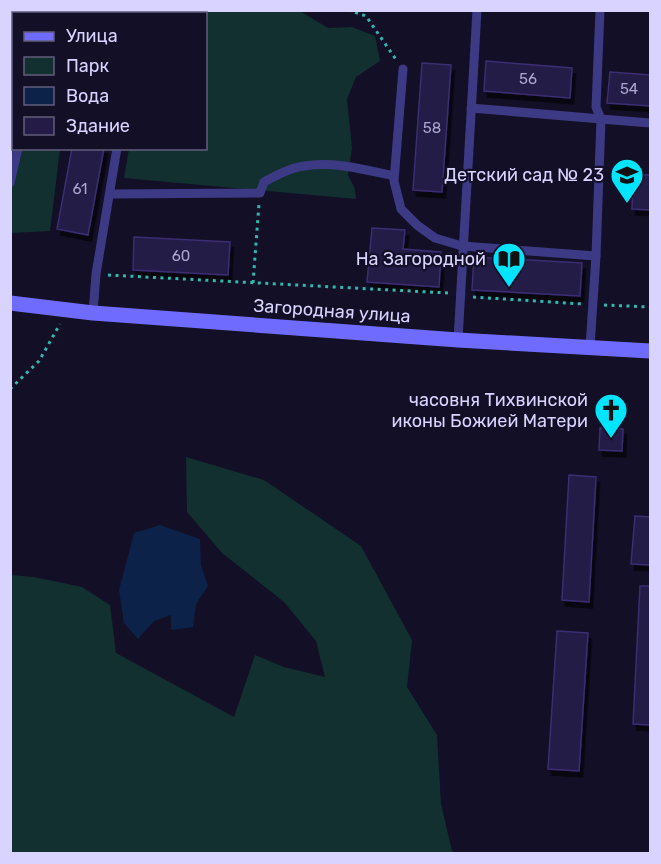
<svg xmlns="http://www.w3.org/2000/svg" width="661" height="864" font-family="Rubik,sans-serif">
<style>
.green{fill:#12302f}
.water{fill:#0c2248}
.building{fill:#241b47;stroke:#3b2d73;stroke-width:1.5;filter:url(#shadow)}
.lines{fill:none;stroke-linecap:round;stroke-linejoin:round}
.path{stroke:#2fb8b0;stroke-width:3;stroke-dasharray:3 4.5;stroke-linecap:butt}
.lane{stroke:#3d3a85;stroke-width:9}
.secondary{stroke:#6f6bff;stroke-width:15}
.labels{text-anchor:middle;stroke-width:4.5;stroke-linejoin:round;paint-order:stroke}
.number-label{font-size:15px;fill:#aca6d1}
.poi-label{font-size:18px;fill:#d9d4ff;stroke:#130f26;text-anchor:end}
.street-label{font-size:18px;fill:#d9d4ff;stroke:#130f26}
</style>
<defs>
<filter id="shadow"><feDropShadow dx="3.5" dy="6" stdDeviation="0" flood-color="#0009"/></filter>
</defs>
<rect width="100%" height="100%" fill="#130f26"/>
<g class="green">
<polygon points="10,11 300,11 328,28 352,27 375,36 380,61 356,77 347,99 352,148 348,175 355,189 356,199 124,178 129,149 206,148 206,14 14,14 14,148 60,149 50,231 11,233"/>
<polygon points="186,457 264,480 361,546 412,640 407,687 437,735 441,804 452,851 457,853 11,853 11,575 34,577 82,587 110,605 116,653 234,717 255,655 284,667 325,677 316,641 284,602 222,553 187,512"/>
</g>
<polygon class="water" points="160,525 200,539 201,565 208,586 196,604 193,627 171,630 171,615 154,621 138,639 124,623 119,590 134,533"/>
<g class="building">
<polygon points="486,61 572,68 570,98 484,91"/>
<polygon points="422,63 451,65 442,192 413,190"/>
<polygon points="610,72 651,75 651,106 607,103"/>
<polygon points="72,148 104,148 88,235 57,229"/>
<polygon points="633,175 651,175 651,210 632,209"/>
<polygon points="372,228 405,230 403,249 441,252 439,287 367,282"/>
<polygon points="134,237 230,242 228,275 133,270"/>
<polygon points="474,257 582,263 580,296 472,290"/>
<polygon points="600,428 623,429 622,451 599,450"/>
<polygon points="569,475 596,477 589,602 562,600"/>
<polygon points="635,516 651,517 651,565 631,564"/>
<polygon points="640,586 651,586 651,725 633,724"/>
<polygon points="557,631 588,633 579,771 548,769"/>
</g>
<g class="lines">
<g class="path">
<polyline points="348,10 366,16 397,61"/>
<polyline points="108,275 448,293"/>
<polyline points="253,283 259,204"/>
<polyline points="473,297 583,304"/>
<polyline points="604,305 650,307"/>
<polyline points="10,389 39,361 60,324"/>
</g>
<g class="lane">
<polyline points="600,10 596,107 601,119 650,123"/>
<polyline points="34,14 34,10"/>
<polyline points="403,69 394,181 401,209 417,225 435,238 462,246 596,256"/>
<polyline points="471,108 601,119 596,256 590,347"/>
<polyline points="10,183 18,148"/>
<path d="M 110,194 L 260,193 L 264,182 C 277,175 290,168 304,166 C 334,161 366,170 394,176"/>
<polyline points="93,313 96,274 117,148"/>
<polyline points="458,340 477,10"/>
</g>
<polyline class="secondary" points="10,303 93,313 458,340 650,351"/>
</g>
<defs>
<symbol id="school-pin" viewBox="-11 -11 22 30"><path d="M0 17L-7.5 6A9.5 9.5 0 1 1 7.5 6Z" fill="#00e5ff" stroke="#130f26"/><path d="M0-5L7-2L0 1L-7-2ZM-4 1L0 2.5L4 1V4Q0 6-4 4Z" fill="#111"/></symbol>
<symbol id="library-pin" viewBox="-11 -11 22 30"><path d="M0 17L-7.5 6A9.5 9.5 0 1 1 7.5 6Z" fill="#00e5ff" stroke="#130f26"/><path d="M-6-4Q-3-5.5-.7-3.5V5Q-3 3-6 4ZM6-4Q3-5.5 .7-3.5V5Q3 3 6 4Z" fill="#111"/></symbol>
<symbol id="church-pin" viewBox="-11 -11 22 30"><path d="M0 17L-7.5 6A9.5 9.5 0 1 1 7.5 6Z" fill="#00e5ff" stroke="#130f26"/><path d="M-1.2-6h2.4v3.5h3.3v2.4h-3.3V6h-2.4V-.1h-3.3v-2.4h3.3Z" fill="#111"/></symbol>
</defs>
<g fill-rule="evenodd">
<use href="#school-pin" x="608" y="156" width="38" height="52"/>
<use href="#library-pin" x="490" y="240" width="38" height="52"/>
<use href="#church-pin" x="592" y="391" width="38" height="52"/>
</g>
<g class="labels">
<g class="number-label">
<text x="528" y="84">56</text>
<text x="629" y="94">54</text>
<text x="432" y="133">58</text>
<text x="80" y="194">61</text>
<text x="181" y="261">60</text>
</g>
<g class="poi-label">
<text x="604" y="181">Детский сад № 23</text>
<text x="486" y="265">На Загородной</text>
<text x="588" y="406">часовня Тихвинской<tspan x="588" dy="21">иконы Божией Матери</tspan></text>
</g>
<g class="street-label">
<text transform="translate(332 311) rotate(4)" y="6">Загородная улица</text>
</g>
</g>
<rect width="661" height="864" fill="none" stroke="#d9d4ff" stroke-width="24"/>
<rect x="12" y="12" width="195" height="138" fill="#130f26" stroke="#625e7d" stroke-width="1.5"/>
<rect x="24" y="32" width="30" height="9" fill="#6f6bff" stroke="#625e7d" stroke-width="1.5"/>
<text x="66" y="42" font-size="18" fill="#d9d4ff">Улица</text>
<rect x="24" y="57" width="30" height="18" fill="#12302f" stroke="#625e7d" stroke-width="1.5"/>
<text x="66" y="72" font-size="18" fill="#d9d4ff">Парк</text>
<rect x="24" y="87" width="30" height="18" fill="#0c2248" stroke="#625e7d" stroke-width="1.5"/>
<text x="66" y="102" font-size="18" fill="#d9d4ff">Вода</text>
<rect x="24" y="117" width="30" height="18" fill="#241b47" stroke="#625e7d" stroke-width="1.5"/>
<text x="66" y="132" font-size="18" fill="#d9d4ff">Здание</text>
</svg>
